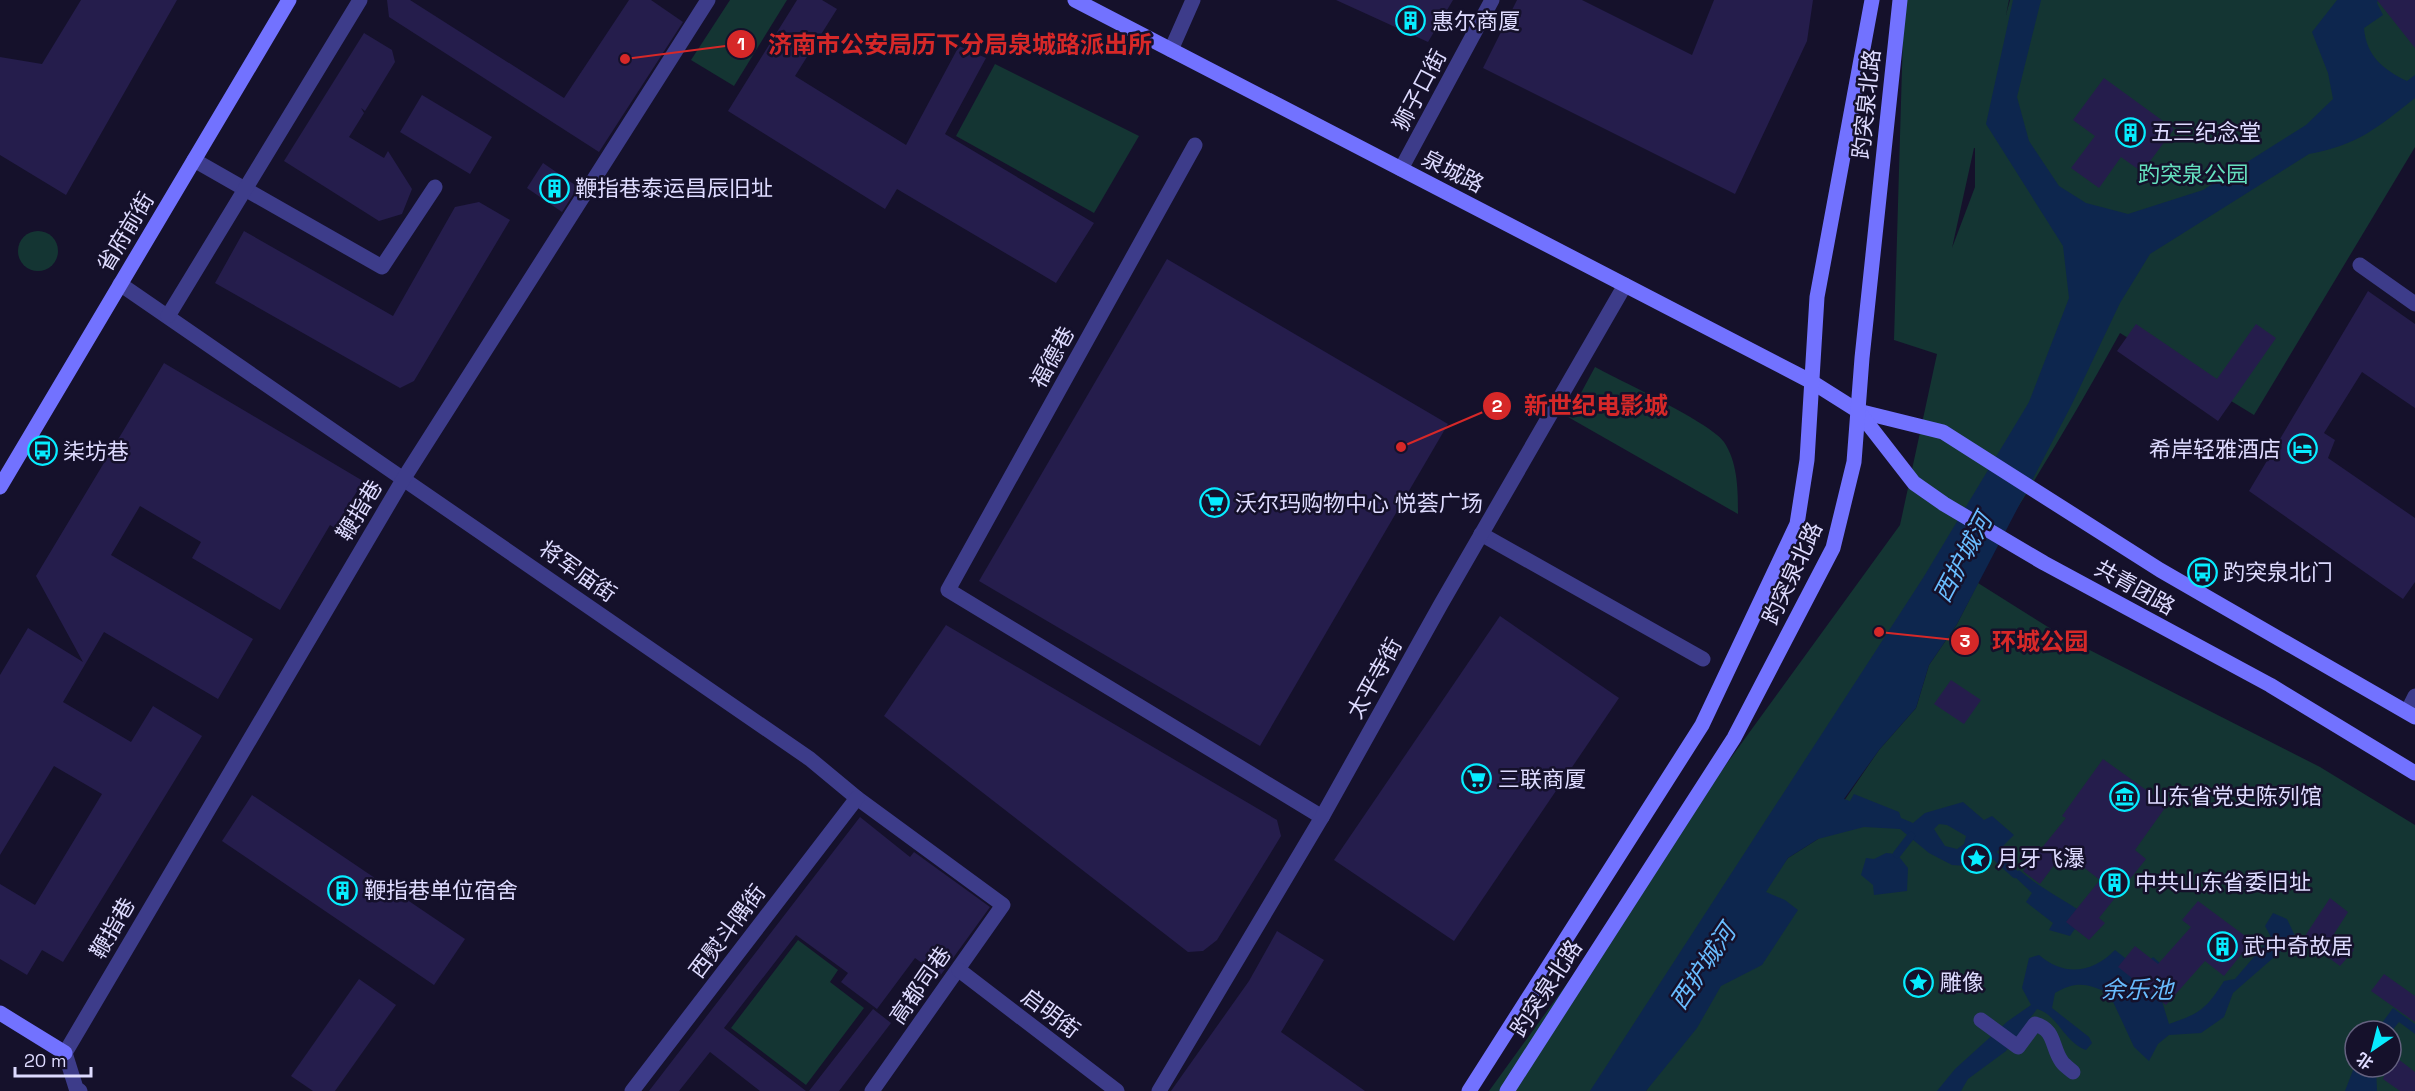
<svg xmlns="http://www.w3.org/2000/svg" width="2415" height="1091" font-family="'Space Grotesk','Noto Sans SC',sans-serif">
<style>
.green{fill:#143533;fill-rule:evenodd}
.water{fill:#0d264e;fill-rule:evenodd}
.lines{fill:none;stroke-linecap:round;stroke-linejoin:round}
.stream{stroke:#0d264e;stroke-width:8}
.building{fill:#251d4c}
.street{stroke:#3d3c8a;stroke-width:15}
.secondary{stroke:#7272ff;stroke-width:15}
.labels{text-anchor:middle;stroke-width:5;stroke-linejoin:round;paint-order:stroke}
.poi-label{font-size:22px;fill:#dedbff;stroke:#15112b;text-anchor:start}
.street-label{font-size:22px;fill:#dedbff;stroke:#15112b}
.park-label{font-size:22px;fill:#65e1bf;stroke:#15112b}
.water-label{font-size:24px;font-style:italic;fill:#69bdff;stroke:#15112b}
.leader{fill:none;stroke:#d62828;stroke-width:2}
.callout-dot{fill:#d62828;stroke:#15112b;stroke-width:2}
.mark-label{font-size:18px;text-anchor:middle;font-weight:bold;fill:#fff}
.callout-label{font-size:24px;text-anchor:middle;font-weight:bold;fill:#d62828;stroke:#15112b;stroke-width:5;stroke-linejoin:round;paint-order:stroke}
</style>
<rect width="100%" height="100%" fill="#15112b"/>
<g class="green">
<polygon points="730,0 787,0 734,86 691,60"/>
<path d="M 1904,0 L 2009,0 L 2006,15 L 2010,0 L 2415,0 L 2415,147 L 2254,415 L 2120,333 C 1974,598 1794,843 1620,1091 L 1489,1091 L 1900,525 L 1937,354 L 1894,340 ZM 1975,148 L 1975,187 L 1952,248 L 1974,148 Z"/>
<polygon points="995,64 1139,136 1094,213 956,136"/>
<circle cx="38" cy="251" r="20"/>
<path d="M 1595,367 C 1619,380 1713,424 1724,442 C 1738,463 1738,491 1738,514 L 1568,417 Z"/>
<path d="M 1978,583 L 2064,637 L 2320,767 L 2415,825 L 2415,1091 L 1646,1091 L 1775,875 L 1788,858 L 1818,839 L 1879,750 L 1916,708 L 1929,665 L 1957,624 ZM 2355,1031 L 2391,1031 L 2391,1067 L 2355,1067 Z"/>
<polygon points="798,940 838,970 830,982 864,1008 806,1085 731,1028"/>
</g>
<g class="water">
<path d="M 2013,0 L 2041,0 L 2017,97 L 2029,141 L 2059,186 L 2086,203 L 2128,214 L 2203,190 L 2306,125 L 2333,99 L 2328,73 L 2312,32 L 2337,0 L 2378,0 L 2377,3 L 2383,15 L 2364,28 C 2366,56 2384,70 2407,81 L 2415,75 L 2415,98 C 2377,128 2358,145 2309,154 L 2150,254 L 2120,303 L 2071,406 L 1957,624 L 1929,665 L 1916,708 L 1879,750 L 1844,799 L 1850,801 L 1854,794 L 1899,812 L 1901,818 L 1913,823 L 1925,813 L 1963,802 L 1984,820 L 1992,816 L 2014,835 L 1982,867 L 1952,865 L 1929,853 L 1900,829 L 1864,827 L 1818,839 L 1788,858 L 1766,892 L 1785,900 L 1798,910 L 1762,965 L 1721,986 L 1697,1028 L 1646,1091 L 1590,1091 L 1923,578 L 2029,402 L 2069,298 L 2063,246 L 1986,124 ZM 1939,824 L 1947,825 L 1966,836 L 1964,844 L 1957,849 L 1945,846 L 1934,829 Z"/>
<polygon points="1886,853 1897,854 1908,868 1907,891 1874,895 1873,885 1861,875 1866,858 1874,859"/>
<path d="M 2019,870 C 2042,890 2070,902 2094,921 L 2074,930 L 2070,936 L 2049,930 L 2053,923 L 2026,902 L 2032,893 L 2014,876 Z"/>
<path d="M 2273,913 L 2287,919 L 2296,938 L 2233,993 L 2224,1017 L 2201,1033 L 2169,1035 L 2158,1044 L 2149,1061 L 2134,1047 L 2109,993 C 2087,984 2077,980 2055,993 L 2052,1008 L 2089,1037 L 2092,1043 L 2086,1050 C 2064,1042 2058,1015 2037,1009 L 2006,1051 L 1968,1079 L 1961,1091 L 1937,1091 L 1955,1069 L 2008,1021 L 2031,1005 L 2022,988 L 2029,958 L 2039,955 C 2065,977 2092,973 2115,950 L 2134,965 L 2149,961 L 2153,957 L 2177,978 L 2161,998 L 2169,1024 C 2201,1013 2206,1009 2224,981 L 2235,979 L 2271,937 L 2265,926 Z"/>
<polygon points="2393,1008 2415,1024 2415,1034 2399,1022 2391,1032 2376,1031"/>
<polygon points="2355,1065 2376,1067 2377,1091 2345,1091"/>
</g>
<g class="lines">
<g class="stream">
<polyline points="1897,854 1911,836"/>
<polyline points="1994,855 2015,874"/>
</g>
</g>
<g class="building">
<polygon points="81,0 177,0 66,195 0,155 0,57 42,64"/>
<polygon points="387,0 410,0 564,98 629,0 651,0 683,22 599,152 389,17"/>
<polygon points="797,0 822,0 837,9 795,76 906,145 959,46 986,58 945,134 1094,223 1056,283 897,189 885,209 728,111"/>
<polygon points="1336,0 1453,0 1428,42"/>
<polygon points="1517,0 1582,0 1692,55 1714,0 1813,0 1807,41 1735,194 1483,68"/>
<polygon points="2377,0 2415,0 2415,48"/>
<polygon points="364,33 392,50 395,62 365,111 361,108 364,113 349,137 384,158 388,151 412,189 402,214 379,221 284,161"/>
<polygon points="2104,78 2174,129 2142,172 2121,157 2099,188 2071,168 2095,136 2073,120"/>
<polygon points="422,95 492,137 470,174 400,132"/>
<polygon points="543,163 578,187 562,212 527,188"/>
<polygon points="479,202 510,220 414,381 400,388 215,283 244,231 393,316 455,207"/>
<polygon points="1167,259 1448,424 1260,746 979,581"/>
<polygon points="2368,291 2415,324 2415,408 2362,372 2324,433 2335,440 2328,458 2415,518 2415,582 2403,599 2249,491"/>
<polygon points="2136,324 2217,379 2256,324 2276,338 2218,421 2117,351"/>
<polygon points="164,363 363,481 335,528 330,525 280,610 192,558 201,542 140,506 111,555 253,639 218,699 104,632 63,702 131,742 153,706 202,736 63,962 42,950 27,975 0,959 0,884 35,905 102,794 54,766 0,855 0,675 28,628 83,662 36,576"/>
<polygon points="1500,616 1619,698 1454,941 1334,860"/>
<polygon points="946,625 1277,820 1281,836 1217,940 1203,951 1188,952 884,716"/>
<polygon points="1951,680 1981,700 1964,724 1934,704"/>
<polygon points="2103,759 2167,805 2135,850 2146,859 2099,918 2105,923 2089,940 2066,922 2100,880 2064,852 2040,884 2023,871 2066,818 2062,816"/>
<polygon points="252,795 465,939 434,985 222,841"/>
<polygon points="860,817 910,857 914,852 990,907 940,976 915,958 877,1009 841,982 848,973 796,935 724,1028 806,1091 760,1091 710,1052 679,1091 649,1091"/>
<polygon points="2330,898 2348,912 2334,934 2354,950 2340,966 2303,939"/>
<polygon points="2198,901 2252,941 2224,976 2205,961 2166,1005 2118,967 2135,946 2158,964 2191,927 2182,920"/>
<polygon points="1277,931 1324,960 1281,1032 1365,1091 1171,1091 1249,981"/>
<polygon points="2384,974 2415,996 2415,1022 2371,991"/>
<polygon points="359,979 396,1005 335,1091 313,1091 291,1076"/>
<polygon points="873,1009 891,1023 839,1091 809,1091"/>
<polygon points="2393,1055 2415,1072 2415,1091 2400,1091 2383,1079 2388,1067 2391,1067"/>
</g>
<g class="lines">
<g class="street">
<polyline points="1171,50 1193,0"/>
<polyline points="1195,145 948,590 1322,817"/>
<polyline points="194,160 382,267 435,187"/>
<polyline points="1401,169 1492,0"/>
<polyline points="2360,265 2415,304"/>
<polyline points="120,284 810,759 857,798 1003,905 872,1091"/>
<polyline points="168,316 360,0"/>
<polyline points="1481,534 1703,659"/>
<polyline points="2407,712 2415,696"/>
<polyline points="959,970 1117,1091"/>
<path d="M 1981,1020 L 2018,1047 L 2035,1024 C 2056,1030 2051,1047 2062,1062 C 2065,1066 2070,1069 2073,1072"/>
<polyline points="80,1091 76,1088 65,1053 404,478 708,0"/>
<polyline points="632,1091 857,798"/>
<polyline points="1159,1091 1322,817 1441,604 1625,285"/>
</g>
<g class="secondary">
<polyline points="1075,0 1812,382 1858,411 1943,432 2160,570 2415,717"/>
<polyline points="1858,411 1914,483 1944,504 2044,563 2270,685 2415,773"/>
<polyline points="0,487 289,0"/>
<polyline points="0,1013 65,1053"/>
<polyline points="1469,1091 1702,725 1797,524 1807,460 1817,297 1872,0"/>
<polyline points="1507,1091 1734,738 1833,548 1854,462 1862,358 1900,0"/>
</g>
</g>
<defs>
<symbol id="building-ring" viewBox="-11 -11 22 22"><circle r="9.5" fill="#15112b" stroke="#07ecff" stroke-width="1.5"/><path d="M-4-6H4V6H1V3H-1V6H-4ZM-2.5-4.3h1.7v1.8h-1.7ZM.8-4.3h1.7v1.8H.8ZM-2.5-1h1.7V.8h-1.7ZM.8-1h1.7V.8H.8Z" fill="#07ecff"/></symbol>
<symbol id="hotel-ring" viewBox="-11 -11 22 22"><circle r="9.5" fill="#15112b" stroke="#07ecff" stroke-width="1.5"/><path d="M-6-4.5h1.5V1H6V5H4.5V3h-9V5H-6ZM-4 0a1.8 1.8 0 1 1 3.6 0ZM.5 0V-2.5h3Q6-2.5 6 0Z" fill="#07ecff"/></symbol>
<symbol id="bus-ring" viewBox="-11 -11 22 22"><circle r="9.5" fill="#15112b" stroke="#07ecff" stroke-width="1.5"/><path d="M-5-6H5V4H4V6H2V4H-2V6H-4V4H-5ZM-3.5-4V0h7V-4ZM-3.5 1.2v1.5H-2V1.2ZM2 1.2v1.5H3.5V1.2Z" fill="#07ecff"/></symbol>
<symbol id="supermarket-ring" viewBox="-11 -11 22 22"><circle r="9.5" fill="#15112b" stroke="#07ecff" stroke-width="1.5"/><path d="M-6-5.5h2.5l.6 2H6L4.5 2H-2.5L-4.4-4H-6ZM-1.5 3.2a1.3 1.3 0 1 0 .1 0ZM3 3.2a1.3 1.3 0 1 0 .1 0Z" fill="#07ecff"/></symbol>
<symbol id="museum-ring" viewBox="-11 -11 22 22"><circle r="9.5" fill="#15112b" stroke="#07ecff" stroke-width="1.5"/><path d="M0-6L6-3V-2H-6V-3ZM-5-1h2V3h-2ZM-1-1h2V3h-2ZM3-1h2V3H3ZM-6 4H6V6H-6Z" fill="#07ecff"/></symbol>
<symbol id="sight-ring" viewBox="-11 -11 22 22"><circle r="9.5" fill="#15112b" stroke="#07ecff" stroke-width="1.5"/><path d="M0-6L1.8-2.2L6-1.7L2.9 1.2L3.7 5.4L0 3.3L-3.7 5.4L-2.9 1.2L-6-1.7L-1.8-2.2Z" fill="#07ecff"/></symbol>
</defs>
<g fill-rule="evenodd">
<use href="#building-ring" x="1394" y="4" width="33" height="33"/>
<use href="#building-ring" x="2114" y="116" width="33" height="33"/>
<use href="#building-ring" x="538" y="172" width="33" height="33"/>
<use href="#hotel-ring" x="2286" y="432" width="33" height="33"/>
<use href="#bus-ring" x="26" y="434" width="33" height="33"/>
<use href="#supermarket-ring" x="1198" y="486" width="33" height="33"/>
<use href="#bus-ring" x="2186" y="556" width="33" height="33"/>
<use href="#supermarket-ring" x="1460" y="762" width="33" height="33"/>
<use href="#museum-ring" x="2108" y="780" width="33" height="33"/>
<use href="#sight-ring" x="1960" y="842" width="33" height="33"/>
<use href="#building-ring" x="2098" y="866" width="33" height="33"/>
<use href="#building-ring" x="326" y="874" width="33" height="33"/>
<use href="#building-ring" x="2206" y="930" width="33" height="33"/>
<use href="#sight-ring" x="1902" y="966" width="33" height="33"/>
</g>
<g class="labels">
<g class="poi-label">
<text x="1432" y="29">惠尔商厦</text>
<text x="2151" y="140">五三纪念堂</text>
<text x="575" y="196">鞭指巷泰运昌辰旧址</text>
<text x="2281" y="457" text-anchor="end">希岸轻雅酒店</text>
<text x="63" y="459">柒坊巷</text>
<text x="1235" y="511">沃尔玛购物中心 悦荟广场</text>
<text x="2223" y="580">趵突泉北门</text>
<text x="1498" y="787">三联商厦</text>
<text x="2146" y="804">山东省党史陈列馆</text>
<text x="1997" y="866">月牙飞瀑</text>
<text x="2135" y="890">中共山东省委旧址</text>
<text x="364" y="898">鞭指巷单位宿舍</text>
<text x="2243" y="954">武中奇故居</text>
<text x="1940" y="990">雕像</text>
</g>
<g class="street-label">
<text transform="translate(1419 90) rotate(-62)" y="8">狮子口街</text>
<text transform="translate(1866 104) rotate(-84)" y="8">趵突泉北路</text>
<text transform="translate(1453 171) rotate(27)" y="8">泉城路</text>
<text transform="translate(125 232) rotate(-59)" y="8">省府前街</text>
<text transform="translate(1052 357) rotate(-61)" y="8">福德巷</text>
<text transform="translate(359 510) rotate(-59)" y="8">鞭指巷</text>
<text transform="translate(578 571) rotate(35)" y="8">将军庙街</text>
<text transform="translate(1792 573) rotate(-65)" y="8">趵突泉北路</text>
<text transform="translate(2135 587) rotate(29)" y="8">共青团路</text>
<text transform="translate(1374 678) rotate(-61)" y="8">太平寺街</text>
<text transform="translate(112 928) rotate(-60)" y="8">鞭指巷</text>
<text transform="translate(727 931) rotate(-53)" y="8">西熨斗隅街</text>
<text transform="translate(920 985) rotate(-55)" y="8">高都司巷</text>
<text transform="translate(1546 988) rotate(-57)" y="8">趵突泉北路</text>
<text transform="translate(1051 1013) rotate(37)" y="8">启明街</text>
</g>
<g class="park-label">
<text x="2193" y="182">趵突泉公园</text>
</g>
<g class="water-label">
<text transform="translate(1963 558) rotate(-62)" y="8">西护城河</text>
<text transform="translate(1703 967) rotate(-56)" y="8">西护城河</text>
<text x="2137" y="998">余乐池</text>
</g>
</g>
<path class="leader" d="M625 59L741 44M1401 447L1497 406M1879 632L1965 641"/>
<g class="callout-dot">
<circle cx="625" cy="59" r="6"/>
<circle cx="1401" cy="447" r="6"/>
<circle cx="1879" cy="632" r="6"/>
<circle cx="741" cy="44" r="15"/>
<circle cx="1497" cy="406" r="15"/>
<circle cx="1965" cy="641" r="15"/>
</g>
<g class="mark-label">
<text x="741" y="50">1</text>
<text x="1497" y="412">2</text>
<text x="1965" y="647">3</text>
</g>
<g class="callout-label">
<text x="960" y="53">济南市公安局历下分局泉城路派出所</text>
<text x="1596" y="414">新世纪电影城</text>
<text x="2040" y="650">环城公园</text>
</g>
<g transform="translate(2373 1049) rotate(215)"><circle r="28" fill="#15112b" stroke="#656280" stroke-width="1.5"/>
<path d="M0-4.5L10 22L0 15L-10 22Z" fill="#07ecff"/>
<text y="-9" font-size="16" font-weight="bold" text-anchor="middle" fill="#dedbff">北</text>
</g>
<path d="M15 1067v9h76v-9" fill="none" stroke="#dedbff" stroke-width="3"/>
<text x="24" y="1067" font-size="18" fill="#dedbff" stroke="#15112b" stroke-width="4.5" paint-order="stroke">20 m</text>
</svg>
